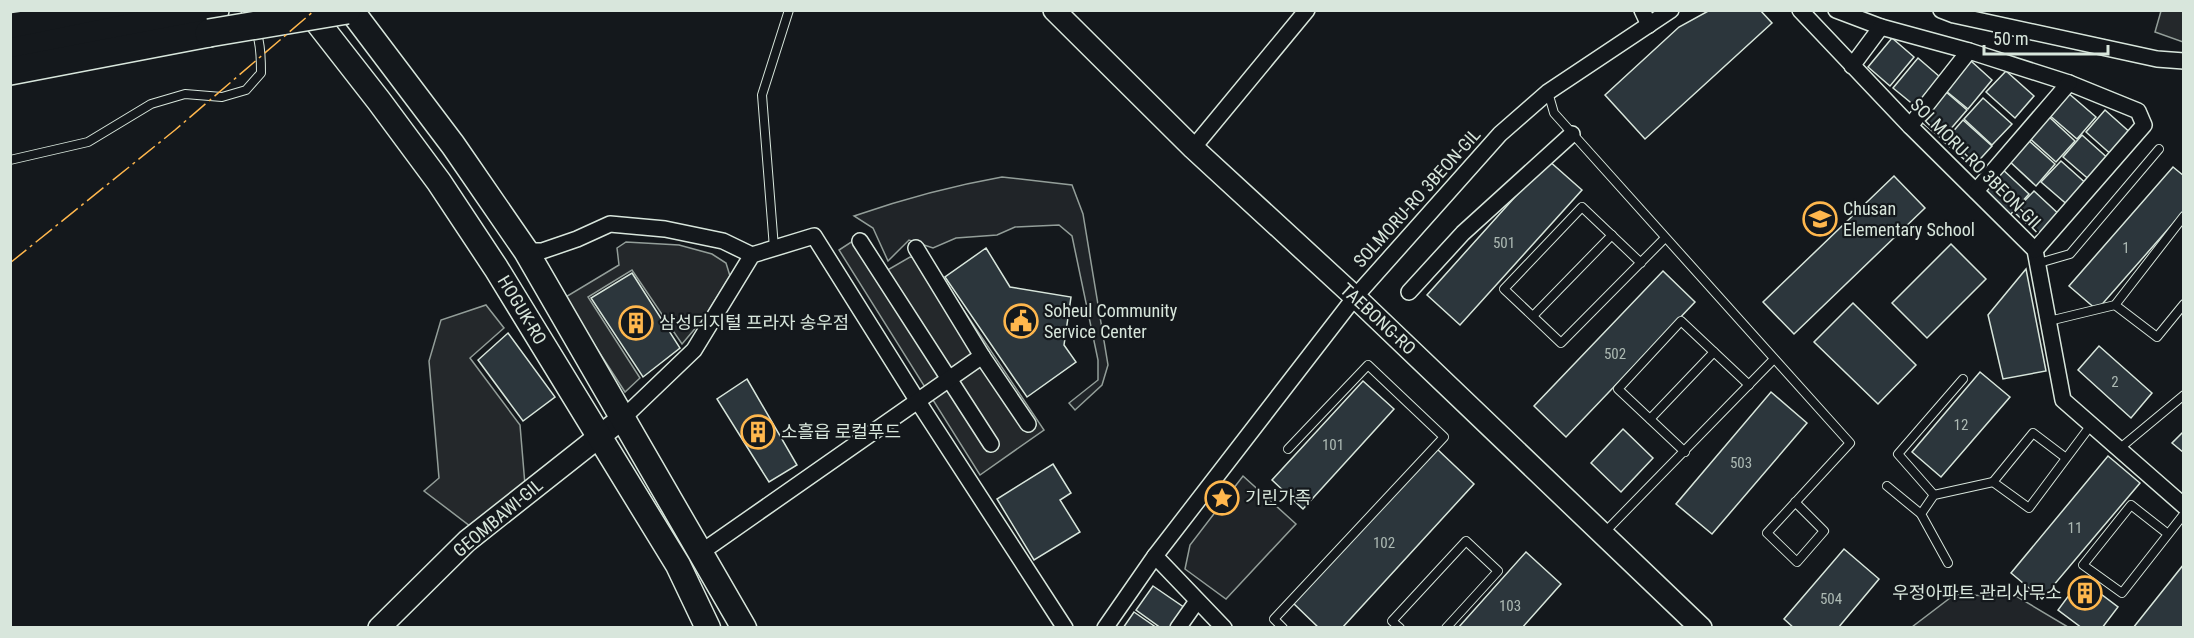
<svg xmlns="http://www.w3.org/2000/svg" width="2194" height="638" font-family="'Roboto Condensed','Noto Sans KR',sans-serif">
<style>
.green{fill:#202428;stroke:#939e99;stroke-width:1.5}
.parking{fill:#24282b;stroke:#939e99;stroke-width:1.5}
.building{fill:#2c363c;stroke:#d8e6dc;stroke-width:1.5}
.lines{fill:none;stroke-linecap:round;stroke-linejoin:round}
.lane-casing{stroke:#d8e6dc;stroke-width:10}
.street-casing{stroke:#d8e6dc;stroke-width:18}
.secondary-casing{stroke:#d8e6dc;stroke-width:24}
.primary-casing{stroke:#d8e6dc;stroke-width:27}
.highway-casing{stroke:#d8e6dc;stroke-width:30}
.lane{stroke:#14181c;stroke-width:8}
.street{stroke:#14181c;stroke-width:15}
.secondary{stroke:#14181c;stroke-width:21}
.primary{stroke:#14181c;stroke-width:24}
.highway{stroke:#14181c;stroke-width:27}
.highway-bridge-casing{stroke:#d8e6dc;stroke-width:30;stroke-linecap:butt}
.highway-bridge{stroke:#14181c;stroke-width:27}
.power{stroke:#ffb74d;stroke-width:1.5;stroke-dasharray:21 4.5 3 4.5;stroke-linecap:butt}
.labels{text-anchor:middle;stroke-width:4.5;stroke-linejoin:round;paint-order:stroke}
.number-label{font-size:15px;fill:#adbab4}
.street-label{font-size:18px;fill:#d8e6dc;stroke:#14181c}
.poi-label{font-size:18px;fill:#d8e6dc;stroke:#14181c;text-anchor:start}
</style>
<rect width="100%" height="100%" fill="#14181c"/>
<g class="green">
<path d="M 1002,177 L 1072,185 L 1083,214 L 1108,365 L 1102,385 L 1075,410 L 1069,403 L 1098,380 L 1098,360 L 1072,236 L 1059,225 L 1015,227 L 997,235 L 956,238 L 933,248 L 909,240 L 888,261 L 873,228 L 854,216 C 903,199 951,186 1002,177 Z"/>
<polygon points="1243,476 1296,524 1226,599 1185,569 1190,545"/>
<polygon points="1954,595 2016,596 2068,627 1912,627"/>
</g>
<g class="parking">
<polygon points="2161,11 2183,11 2183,42 2155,32"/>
<polygon points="862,235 886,271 910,257 930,260 1044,430 980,475 839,250"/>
<polygon points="626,242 679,245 712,254 726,263 730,276 704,318 682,344 632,270 588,297 640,378 625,392 564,298 619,265 617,248"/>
<polygon points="486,305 504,328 470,358 520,425 525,485 470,526 424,491 439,478 429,361 441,320"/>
</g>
<g class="building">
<polygon points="1710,10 1760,10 1772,23 1645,139 1605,95 1679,27"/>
<polygon points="1892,38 1914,57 1890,86 1868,67"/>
<polygon points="1918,58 1940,77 1915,106 1893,88"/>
<polygon points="1971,61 1992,80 1968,109 1946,91"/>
<polygon points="2006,71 2034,96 2015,118 1986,92"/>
<polygon points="1945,91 1967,110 1942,139 1920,121"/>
<polygon points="2067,92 2096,117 2077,139 2048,114"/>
<polygon points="1983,98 2012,124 1992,145 1964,119"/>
<polygon points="2105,110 2133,135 2114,157 2086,132"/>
<polygon points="2047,115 2075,141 2056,162 2028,137"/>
<polygon points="1963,120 1992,146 1973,167 1944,142"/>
<polygon points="2082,135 2111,161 2092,182 2063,157"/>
<polygon points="2027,139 2055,164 2036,186 2008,160"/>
<polygon points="1548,160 1582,190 1460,325 1427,295"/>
<polygon points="2061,161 2089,186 2070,207 2041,182"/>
<polygon points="2173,167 2184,176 2184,211 2097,310 2069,286"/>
<polygon points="2001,168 2029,194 2010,215 1982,190"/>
<polygon points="1894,176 1925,208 1794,334 1763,302"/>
<polygon points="2034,191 2062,217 2042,238 2014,212"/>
<polygon points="1951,244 1986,279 1927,338 1892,303"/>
<polygon points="986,248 1010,287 1071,297 1064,345 1076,362 1027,397 945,277"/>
<polygon points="2026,269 2046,371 2003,379 1988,315"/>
<polygon points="1663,271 1695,302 1566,437 1534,406"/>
<polygon points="632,273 680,348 643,377 591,298"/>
<polygon points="1853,303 1916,365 1878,404 1814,342"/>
<polygon points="508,333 555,397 523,421 478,360"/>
<polygon points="2099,346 2152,393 2131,418 2078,370"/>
<polygon points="1980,372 2010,397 1941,477 1912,452"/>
<polygon points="747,379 797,465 769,482 717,399"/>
<polygon points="1363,381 1394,409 1303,509 1272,480"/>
<polygon points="1771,392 1807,423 1712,534 1676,504"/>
<polygon points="1623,429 1653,458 1621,492 1591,463"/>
<polygon points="2184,431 2184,453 2172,443"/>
<polygon points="1436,448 1474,484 1342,628 1319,628 1292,602"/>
<polygon points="2108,456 2140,483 2042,599 2011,573"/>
<polygon points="1053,464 1071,493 1060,500 1080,532 1034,560 997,499"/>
<polygon points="1844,549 1879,579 1838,628 1794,628 1784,619"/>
<polygon points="1526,552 1561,584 1522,628 1458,628"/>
<polygon points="2184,564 2184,627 2133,628"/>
<polygon points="2081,579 2118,607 2102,628 2082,628 2058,610"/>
<polygon points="1153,586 1185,608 1172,628 1161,628 1136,610"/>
<polygon points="1134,612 1157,628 1123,628"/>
</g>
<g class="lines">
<defs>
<g id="lane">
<polyline points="1548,92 1554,113 1850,443 1767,533 1797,562 1824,531 1795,502"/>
<path d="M 10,160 L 88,142 L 151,104 L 185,94 L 222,97 L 246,90 L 261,73 C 261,49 260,31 245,10"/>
<polyline points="774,248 762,95 789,10"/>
<polyline points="1641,263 1582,207 1504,289 1561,343 1665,238"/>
<polyline points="2039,263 2070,254 2159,149"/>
<polyline points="2115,305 2157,337 2184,304"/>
<polyline points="1533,316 1612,235"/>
<polyline points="2049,321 2115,305 2184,216"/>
<polyline points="1650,419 1714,352"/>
<polyline points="2119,449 2184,395"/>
<polyline points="1685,452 1618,389 1681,321 1749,385"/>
<polyline points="2066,458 2033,433 1993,482 2029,508 2091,425"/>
<polyline points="1887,486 1921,514"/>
<polyline points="1934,495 1898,454 1963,379"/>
<polyline points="1603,534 1774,359"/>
<polyline points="2168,534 2131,505 2083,565 2122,593 2184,514"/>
<polyline points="1948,563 1921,514 1934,495 1993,482"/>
<polyline points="1283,628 1274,619 1444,437 1368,365 1288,449"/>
<polyline points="1400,628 1392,621 1466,541 1498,571 1446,628"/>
</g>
<g id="street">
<polyline points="1642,10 1649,25"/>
<polyline points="1800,10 1910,126 2035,250 2063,400 2184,506"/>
<polyline points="1836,10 1881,27 1969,51 2069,83 2138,111 2144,125 2035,250"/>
<polyline points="1941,10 1954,15 2157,59 2184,61"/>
<polyline points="1852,66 1881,27"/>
<polyline points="1910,126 1969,51"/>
<polyline points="1193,148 1307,10"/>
<polyline points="1976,191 2069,83"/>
<polyline points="860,241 991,444"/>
<polyline points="526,251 542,251 577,239 610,224 665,229 723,241 752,255"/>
<polyline points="1409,292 1463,233 1572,134"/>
<polyline points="982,356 1028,424"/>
<polyline points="624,417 694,350 752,255 814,236 917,400 1065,628"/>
<polyline points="700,553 982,356 916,248"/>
<polyline points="1155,556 1224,628"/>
<polyline points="1105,628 1155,556 1355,297 1500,134 1548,92 1671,10"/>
<polyline points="1178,628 1197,601"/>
</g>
<g id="secondary">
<polyline points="1054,10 1193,148 1355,297 1701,628"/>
<polyline points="379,628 467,541 624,417"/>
</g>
<g id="primary">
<polyline points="308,10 379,101 439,182 496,268 678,565 708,628"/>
<polyline points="351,10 453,145 526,251 744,628"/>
</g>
<g id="highway">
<polyline points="10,27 130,10"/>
<polyline points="10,52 215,10"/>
<polyline points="10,71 209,33"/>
</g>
</defs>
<use href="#lane" class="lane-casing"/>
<use href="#street" class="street-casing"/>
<use href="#secondary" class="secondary-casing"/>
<use href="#primary" class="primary-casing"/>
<use href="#highway" class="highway-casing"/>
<use href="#lane" class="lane"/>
<use href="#street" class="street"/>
<use href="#secondary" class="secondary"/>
<use href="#primary" class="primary"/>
<use href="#highway" class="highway"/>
<defs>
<polyline id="highway-bridge" points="209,33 347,10"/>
</defs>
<use href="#highway-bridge" class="highway-bridge-casing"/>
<use href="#highway-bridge" class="highway-bridge"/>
<polyline class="power" points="10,263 175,130 315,10"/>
</g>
<defs>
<symbol id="school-ring" viewBox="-11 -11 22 22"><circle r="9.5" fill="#14181c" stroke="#ffb74d" stroke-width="1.5"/><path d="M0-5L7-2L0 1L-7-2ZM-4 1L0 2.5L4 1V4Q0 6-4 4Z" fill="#ffb74d"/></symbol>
<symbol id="civic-ring" viewBox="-11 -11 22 22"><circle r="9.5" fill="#14181c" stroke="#ffb74d" stroke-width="1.5"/><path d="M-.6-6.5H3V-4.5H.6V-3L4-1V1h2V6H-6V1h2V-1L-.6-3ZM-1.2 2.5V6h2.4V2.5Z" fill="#ffb74d"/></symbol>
<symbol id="building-ring" viewBox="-11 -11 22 22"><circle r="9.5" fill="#14181c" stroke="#ffb74d" stroke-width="1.5"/><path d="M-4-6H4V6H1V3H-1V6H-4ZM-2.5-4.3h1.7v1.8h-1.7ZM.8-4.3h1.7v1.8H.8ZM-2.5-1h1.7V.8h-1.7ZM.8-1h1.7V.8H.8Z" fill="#ffb74d"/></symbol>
<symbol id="sight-ring" viewBox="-11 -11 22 22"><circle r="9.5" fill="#14181c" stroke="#ffb74d" stroke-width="1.5"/><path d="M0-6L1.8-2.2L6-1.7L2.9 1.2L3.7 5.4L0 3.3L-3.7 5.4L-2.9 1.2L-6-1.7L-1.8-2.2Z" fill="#ffb74d"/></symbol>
</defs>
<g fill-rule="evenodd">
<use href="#school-ring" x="1801" y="200" width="38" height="38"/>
<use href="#civic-ring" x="1002" y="302" width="38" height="38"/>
<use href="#building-ring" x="617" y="304" width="38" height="38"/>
<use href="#building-ring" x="739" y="413" width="38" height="38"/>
<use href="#sight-ring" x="1203" y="479" width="38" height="38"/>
<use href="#building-ring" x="2066" y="574" width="38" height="38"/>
</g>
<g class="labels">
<g class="number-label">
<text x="1504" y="248">501</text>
<text x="2126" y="253">1</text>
<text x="1615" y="359">502</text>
<text x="2115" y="387">2</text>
<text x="1961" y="430">12</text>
<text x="1333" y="450">101</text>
<text x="1741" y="468">503</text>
<text x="2075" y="533">11</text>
<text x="1384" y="548">102</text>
<text x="1831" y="604">504</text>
<text x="1510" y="611">103</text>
</g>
<g class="street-label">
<text transform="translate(1977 165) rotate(45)" y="6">SOLMORU-RO 3BEON-GIL</text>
<text transform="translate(1417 198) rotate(-48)" y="6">SOLMORU-RO 3BEON-GIL</text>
<text transform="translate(522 310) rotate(59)" y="6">HOGUK-RO</text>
<text transform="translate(1378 319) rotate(43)" y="6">TAEBONG-RO</text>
<text transform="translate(498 518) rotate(-40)" y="6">GEOMBAWI-GIL</text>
</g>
<g class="poi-label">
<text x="1843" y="215">Chusan<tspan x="1843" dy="21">Elementary School</tspan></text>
<text x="1044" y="317">Soheul Community<tspan x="1044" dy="21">Service Center</tspan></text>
<text x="659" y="329">삼성디지털 프라자 송우점</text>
<text x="781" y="438">소흘읍 로컬푸드</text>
<text x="1245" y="504">기린가족</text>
<text x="2062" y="599" text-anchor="end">우정아파트 관리사무소</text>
</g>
</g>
<rect width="2194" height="638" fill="none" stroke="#d8e6dc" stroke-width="24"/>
<path d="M1984 45v9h124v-9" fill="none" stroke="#d8e6dc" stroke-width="3"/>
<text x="1993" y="45" font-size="18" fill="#d8e6dc" stroke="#14181c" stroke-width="4.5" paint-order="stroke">50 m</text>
</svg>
